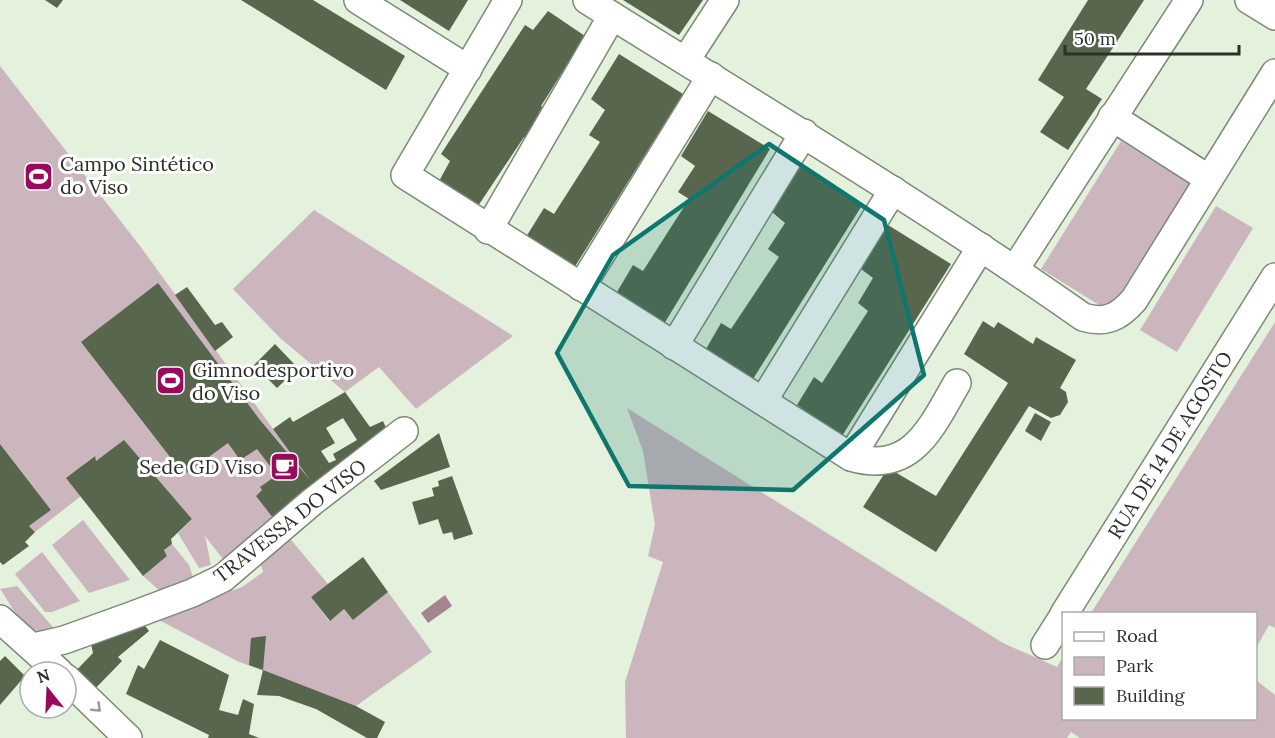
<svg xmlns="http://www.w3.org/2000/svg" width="1275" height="738" font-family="Lora,serif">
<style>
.green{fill:#ccb6be}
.water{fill:#a48490}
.building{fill:#57664d;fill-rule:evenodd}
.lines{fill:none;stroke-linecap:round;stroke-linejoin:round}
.minor-casing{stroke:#7d8876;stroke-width:30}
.minor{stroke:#fff;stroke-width:27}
.oneway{stroke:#959894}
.marked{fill:#0f766e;fill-opacity:0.2;stroke:#0f766e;stroke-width:4.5;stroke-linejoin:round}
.labels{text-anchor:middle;stroke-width:6;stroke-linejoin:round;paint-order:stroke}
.poi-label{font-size:20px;fill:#2b3028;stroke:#fff;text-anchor:start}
.street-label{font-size:20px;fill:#2b3028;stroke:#fff}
</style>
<rect width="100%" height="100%" fill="#e4f1dd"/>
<g class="green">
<polygon points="0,66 140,246 316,488 232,571 205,536 211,565 199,568 178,533 192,519 124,441 96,461 94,456 67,478 81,496 35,532 29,526 51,510 0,444"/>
<polygon points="1121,141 1189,184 1109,311 1041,269"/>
<polygon points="1216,206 1253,228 1177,352 1140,330"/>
<polygon points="314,210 513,336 416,409 379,367 345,392 281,339 233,289"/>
<polygon points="1275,322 1275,628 1269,625 1256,648 1256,614 1091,613"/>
<polygon points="627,408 1003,643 1057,667 1063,657 1064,718 1256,718 1256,680 1275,695 1275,738 1080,738 1071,732 1067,738 626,738 625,682 663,562 648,556 655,525 643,451"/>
<polygon points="83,520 130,580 89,593 52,545"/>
<polygon points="287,535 328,584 311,597 329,621 344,609 353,620 388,592 432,652 356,706 237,661 157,619 242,587 263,572 260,562"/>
<polygon points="172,544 189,565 193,577 160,591 143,576 167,556 164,550"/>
<polygon points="42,552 80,601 52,612 45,612 15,574"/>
<path d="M 17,586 L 59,634 C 23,636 18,615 0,589 Z"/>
</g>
<polygon class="water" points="445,595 452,606 428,623 421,613"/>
<g class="building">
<polygon points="45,0 63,0 57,8"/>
<polygon points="241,0 313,0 405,56 386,90"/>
<polygon points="400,0 468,0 449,31"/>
<polygon points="623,0 703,0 679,35"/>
<polygon points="1088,0 1144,0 1086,89 1102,99 1068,150 1040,132 1064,97 1038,80"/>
<polygon points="548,11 585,36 541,106 547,111 529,140 524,137 476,209 438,183 450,161 441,154 525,25 533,30"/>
<polygon points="619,54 683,94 574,268 526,237 544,208 554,214 600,142 589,135 605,110 591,99"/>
<polygon points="708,111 770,149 664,324 617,292 633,265 643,271 689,199 678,192 695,166 681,156"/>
<polygon points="799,166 861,207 753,379 706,349 721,323 731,329 779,257 768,249 785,223 772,212"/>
<polygon points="888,225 951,264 842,436 797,405 814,377 822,383 868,311 858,303 873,278 861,269"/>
<path d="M 158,283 L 260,420 L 310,480 L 273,429 L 290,417 L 293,422 L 345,392 L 370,427 L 383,421 L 390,437 L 277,523 L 256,496 L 262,490 L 260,487 L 277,475 L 257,449 L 240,460 L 228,443 L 184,475 L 81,342 ZM 343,418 L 357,440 L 333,454 L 336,460 L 329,463 L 321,451 L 335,443 L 326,428 Z"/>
<polygon points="187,287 215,325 222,322 233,337 215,351 175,295"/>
<polygon points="983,321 994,328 998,322 1033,344 1036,337 1076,360 1060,388 1066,392 1068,402 1060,415 1051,418 1029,406 936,552 863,507 888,468 936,496 1008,383 964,354"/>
<polygon points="275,344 298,368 277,388 254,365"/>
<polygon points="1035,413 1051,422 1041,441 1025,431"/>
<polygon points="439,433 450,467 381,490 374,481"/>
<polygon points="124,440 192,519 171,539 172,544 164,550 167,556 143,576 66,478 95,456 96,461"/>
<polygon points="0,444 51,510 29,526 35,532 25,542 29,546 3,565 0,562"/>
<polygon points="452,476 473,534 454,540 452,532 443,534 438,519 419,525 412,502 434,496 432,488 439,486 438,481"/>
<polygon points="363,557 388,592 353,620 344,609 330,621 311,597"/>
<polygon points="143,623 149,631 118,657 122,661 88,696 69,678 93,653 91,644"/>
<polygon points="266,636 263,670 249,665 251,638"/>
<polygon points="160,640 229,675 219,710 238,715 243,699 254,704 249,734 259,738 208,738 209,735 126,694 138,665 144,669"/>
<polygon points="5,656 25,676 0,705 0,661"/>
<polygon points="263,670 356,706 385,722 377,738 367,738 316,709 279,696 257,695"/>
</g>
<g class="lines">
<defs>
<g id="minor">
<polyline points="358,0 468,69"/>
<path d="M 508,0 L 405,175 L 851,457 C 912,475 931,428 957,383"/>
<path d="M 587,0 C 753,104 922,204 1083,317 C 1106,324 1119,317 1134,300 L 1275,73"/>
<polyline points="1249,0 1275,16"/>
<polyline points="686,60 725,0"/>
<polyline points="1112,117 1209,179"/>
<polyline points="488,230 612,16"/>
<polyline points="1015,269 1189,0"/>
<polyline points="581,287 711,76"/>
<polyline points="674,346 804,133"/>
<polyline points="763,401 893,190"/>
<polyline points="851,457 981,247"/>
<polyline points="1064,614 1275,277"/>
<polyline points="0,619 59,672"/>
<polyline points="1045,645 1064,615"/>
<polyline points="34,647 64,640 128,617 192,593 223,578 312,502 404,431"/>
<polyline points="66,678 128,738"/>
</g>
</defs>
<use href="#minor" class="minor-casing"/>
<use href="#minor" class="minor"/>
</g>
<defs><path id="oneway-chevron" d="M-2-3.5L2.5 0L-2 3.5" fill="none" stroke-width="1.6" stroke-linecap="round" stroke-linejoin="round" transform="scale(1.5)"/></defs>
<use class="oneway" href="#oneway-chevron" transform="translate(97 708) rotate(44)"/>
<path class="marked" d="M 769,144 L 884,220 L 924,375 L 793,490 L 629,486 L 557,353 L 613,255 Z"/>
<defs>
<symbol id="stadium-square" viewBox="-11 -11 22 22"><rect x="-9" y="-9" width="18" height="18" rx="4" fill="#990a5d" stroke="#fff"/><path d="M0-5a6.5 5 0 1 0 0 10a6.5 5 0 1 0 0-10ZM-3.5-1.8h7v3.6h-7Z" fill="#fff"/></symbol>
<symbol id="cafe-square" viewBox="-11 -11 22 22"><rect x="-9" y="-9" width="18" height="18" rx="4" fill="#990a5d" stroke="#fff"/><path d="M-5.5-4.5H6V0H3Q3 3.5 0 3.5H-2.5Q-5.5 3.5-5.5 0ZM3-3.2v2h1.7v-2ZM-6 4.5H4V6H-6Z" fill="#fff"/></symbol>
</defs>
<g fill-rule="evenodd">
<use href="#stadium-square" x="22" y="160" width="33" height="33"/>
<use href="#stadium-square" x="154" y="364" width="33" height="33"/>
<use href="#cafe-square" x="268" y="450" width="33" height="33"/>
</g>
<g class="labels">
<g class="poi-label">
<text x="60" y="171">Campo Sintético<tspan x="60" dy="23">do Viso</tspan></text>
<text x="192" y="377">Gimnodesportivo<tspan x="192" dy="23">do Viso</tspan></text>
<text x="264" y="474" text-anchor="end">Sede GD Viso</text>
</g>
<g class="street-label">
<text transform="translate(1170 445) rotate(-58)" y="7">RUA DE 14 DE AGOSTO</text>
<text transform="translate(290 521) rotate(-38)" y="7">TRAVESSA DO VISO</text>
</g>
</g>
<rect x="1062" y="612" width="195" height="108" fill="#ffffff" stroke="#aaaca9" stroke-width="1.5"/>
<rect x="1074" y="632" width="30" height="9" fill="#ffffff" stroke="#aaaca9" stroke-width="1.5"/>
<text x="1116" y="642" font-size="18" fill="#2b3028">Road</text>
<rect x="1074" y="657" width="30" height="18" fill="#ccb6be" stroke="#aaaca9" stroke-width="1.5"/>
<text x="1116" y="672" font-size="18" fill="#2b3028">Park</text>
<rect x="1074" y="687" width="30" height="18" fill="#57664d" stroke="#aaaca9" stroke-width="1.5"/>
<text x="1116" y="702" font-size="18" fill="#2b3028">Building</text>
<g transform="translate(48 690) rotate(342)"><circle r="28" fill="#ffffff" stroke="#aaaca9" stroke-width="1.5"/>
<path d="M0-4.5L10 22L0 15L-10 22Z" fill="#990a5d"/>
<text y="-9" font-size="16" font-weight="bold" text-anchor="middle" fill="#2b3028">N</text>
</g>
<path d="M1065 45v9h174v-9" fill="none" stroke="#2b3028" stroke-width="3"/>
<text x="1074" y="45" font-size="18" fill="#2b3028" stroke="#ffffff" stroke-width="4.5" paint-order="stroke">50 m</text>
</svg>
